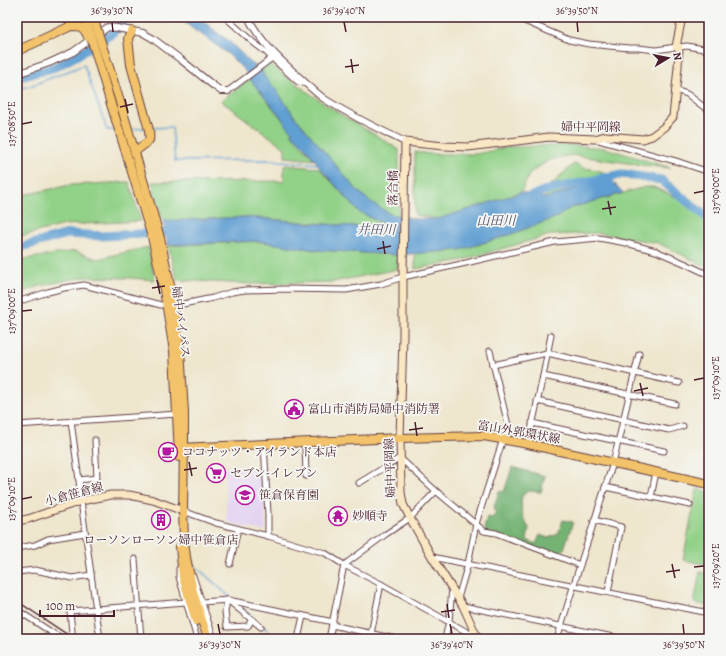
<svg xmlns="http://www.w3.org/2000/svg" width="726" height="656" font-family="Alegreya,'Noto Serif JP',serif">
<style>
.built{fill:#e3d3f2}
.green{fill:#92d188;stroke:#6e785a}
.forest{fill:#75b374;stroke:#606950}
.water{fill:#619fd2;stroke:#565f7e}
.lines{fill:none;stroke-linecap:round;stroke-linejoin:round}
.stream{stroke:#619fd2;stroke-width:1.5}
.river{stroke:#619fd2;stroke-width:9}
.minor-casing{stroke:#633d43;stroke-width:7}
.tertiary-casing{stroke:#633d43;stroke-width:8}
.secondary-casing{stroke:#633d43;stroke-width:9}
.primary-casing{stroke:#633d43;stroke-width:10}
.trunk-casing{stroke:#633d43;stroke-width:10}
.minor{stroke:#fff;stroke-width:5}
.tertiary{stroke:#fff;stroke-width:6}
.secondary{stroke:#fae7c3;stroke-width:7}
.primary{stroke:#f2c36a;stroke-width:8}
.trunk{stroke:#f2c36a;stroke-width:8}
.rail{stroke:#4a1f2b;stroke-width:1.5}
.trunk-bridge-casing{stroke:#633d43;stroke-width:10;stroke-linecap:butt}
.trunk-bridge{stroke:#f2c36a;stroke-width:8}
.ticks{fill:none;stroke:#4a1f2b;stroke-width:1.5}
.labels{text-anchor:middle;stroke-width:3.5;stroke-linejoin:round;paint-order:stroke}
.street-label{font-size:12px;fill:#4a1f2b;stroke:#f6f6f2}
.poi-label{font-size:12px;fill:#4a1f2b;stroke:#f6f6f2;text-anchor:start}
.water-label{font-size:13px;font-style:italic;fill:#53526e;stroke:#f6f6f2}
.neatline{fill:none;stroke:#4a1f2b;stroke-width:1.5}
.ticks-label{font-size:10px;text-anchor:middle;fill:#4a1f2b}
</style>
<rect width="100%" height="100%" fill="#f6f6f2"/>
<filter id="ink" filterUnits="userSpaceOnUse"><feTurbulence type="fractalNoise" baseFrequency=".025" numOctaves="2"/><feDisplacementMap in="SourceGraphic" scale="8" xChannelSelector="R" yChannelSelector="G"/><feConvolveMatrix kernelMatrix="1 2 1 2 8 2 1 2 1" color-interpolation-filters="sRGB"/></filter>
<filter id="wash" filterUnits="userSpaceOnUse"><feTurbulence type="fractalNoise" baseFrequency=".012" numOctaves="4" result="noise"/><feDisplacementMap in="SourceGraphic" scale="16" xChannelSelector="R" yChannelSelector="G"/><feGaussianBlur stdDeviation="0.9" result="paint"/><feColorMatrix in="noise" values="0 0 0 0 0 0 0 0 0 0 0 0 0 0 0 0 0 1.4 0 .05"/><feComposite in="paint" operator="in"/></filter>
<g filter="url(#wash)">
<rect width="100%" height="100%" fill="#eee6cd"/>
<polygon class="built" points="225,468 263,468 266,532 227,522"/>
<g class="green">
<path d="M 269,64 C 294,82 319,101 345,117 C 363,128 382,138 399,150 L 399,216 L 390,214 L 368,200 L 356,189 L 296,118 L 276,90 L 268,81 L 264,76 L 262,70 Z"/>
<polygon points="250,79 281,118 286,125 292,131 291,134 315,160 285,157 285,148 221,101"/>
<polygon points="570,145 605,148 671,168 649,166 572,155 549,160 530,173 521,192 504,198 438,219 415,215 415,152 431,154 476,154 509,147"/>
<polygon points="574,164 578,165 583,168 592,169 604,172 607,175 578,188 546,198 545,196 551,184 556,181 560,176"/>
<polygon points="284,165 319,168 359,212 396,230 246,217 163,221 152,182 284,181"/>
<polygon points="129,182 141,221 64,225 17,237 17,198 23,195 70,185"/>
<polygon points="645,187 654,187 709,213 709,268 658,243 599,233 550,235 463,260 415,269 415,253 460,250 509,235 557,217 570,208"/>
<polygon points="257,241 316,250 397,255 398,269 333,282 251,284 177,280 168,246"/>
<polygon points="148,247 155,280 130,278 83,277 40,286 17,294 17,262 19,260 75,251 97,259"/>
<polygon points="697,489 709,492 709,565 683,560"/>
<polygon points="700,572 709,574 709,606 694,603"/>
</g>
<path class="forest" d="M 512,467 L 545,476 L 541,492 L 528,491 L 522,496 C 520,508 522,518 529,528 L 527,540 L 536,544 L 540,535 L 548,538 L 558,534 L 563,520 L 573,522 L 564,549 L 557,556 L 488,533 L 484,529 L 487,517 L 493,518 L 496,511 L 493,510 L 499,491 L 504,492 Z"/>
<path class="water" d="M 173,17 L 199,17 L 216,32 L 229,41 L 251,63 L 262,70 L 264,76 L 268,81 L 276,90 L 296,118 L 356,189 L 368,200 L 390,214 L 417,219 L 438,219 L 504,198 L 521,192 L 546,198 L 578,188 L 607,175 L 623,193 L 570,208 L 557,217 L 509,235 L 460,250 L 397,255 L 316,250 L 257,241 L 168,245 L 163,221 L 246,217 L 308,223 L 395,229 L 359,212 L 322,170 C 319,167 318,164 315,160 C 308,150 300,141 291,133 L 292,131 L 286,125 L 281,117 L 252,82 L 245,71 L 228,54 L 201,34 L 198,33 L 182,20 Z"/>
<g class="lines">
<g class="stream">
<polyline points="17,89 30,86 84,65 107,130 116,130"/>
<polyline points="152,128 172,127 175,161 274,160 279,161 318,164"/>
<polyline points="130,129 146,128"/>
<polyline points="191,517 189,519 189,537 192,563 232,599"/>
<polyline points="238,604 251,616"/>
<polyline points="263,626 277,639"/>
</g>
<g class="river">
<polyline points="17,78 55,67 76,56 110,35 125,20"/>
<polyline points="523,200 543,191 623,174 661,180 709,219"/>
<polyline points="17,248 68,234 103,236 176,232"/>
</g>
</g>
</g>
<g filter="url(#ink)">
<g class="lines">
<defs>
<g id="minor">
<polyline points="225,17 254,43 266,52 272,58"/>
<polyline points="515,17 569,40 589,44 629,48 638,48 656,50 676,47"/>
<polyline points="679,47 687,46 709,50"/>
<polyline points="675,90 687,94 709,111"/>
<polyline points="228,91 272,58 298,82 305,83"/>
<polyline points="595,139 679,162 709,172"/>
<polyline points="17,302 48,292 64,288 84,285 111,292 161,305"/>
<polyline points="183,304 213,298 232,292 245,290 285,289 346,290 381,284 403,277 466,263 555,242 599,238 626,243 656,251 684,263 709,275"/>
<polyline points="493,365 547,353 679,383"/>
<polyline points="543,376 675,404"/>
<polyline points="537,401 669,430 683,426"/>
<polyline points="71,421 79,480 81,501 100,639"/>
<polyline points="532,423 664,451"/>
<polyline points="17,425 177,414"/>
<polyline points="305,443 306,476"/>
<polyline points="264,444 268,514 268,536"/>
<polyline points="528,444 543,376 551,335"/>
<polyline points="79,480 97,478 95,440"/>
<polyline points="359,483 400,458 436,491 484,531 496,533 580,565"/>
<polyline points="605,487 690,505"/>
<polyline points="651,497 656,472"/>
<polyline points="183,511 216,523 268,536 325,553 344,565 381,584 476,637"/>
<polyline points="594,520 621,527 608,592"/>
<polyline points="17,548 35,545 48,539 85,533"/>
<polyline points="432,557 709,613"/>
<polyline points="135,559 141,639"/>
<polyline points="230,564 238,529"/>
<polyline points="179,569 179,577 197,639"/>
<polyline points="17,572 35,570 72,578 91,575"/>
<polyline points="193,576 214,639"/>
<polyline points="458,598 468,564 476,524 503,439 508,425 490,351"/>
<polyline points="227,600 225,612 227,627 248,626 252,619"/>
<polyline points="229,601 261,627"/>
<polyline points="202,602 228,600 333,622"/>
<polyline points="463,606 623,639"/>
<polyline points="17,610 62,639"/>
<polyline points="332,625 396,639"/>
<polyline points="72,632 70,611 186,602"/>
<polyline points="371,634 381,584"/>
<polyline points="22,639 58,636"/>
<polyline points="298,639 303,616"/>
<polyline points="329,639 344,565 386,534 410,518 436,491"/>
<polyline points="445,639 449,621 452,589"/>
<polyline points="557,639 580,565 613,463 639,354"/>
</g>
<g id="tertiary">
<path d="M 248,17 C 257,36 271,51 286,65 C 298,76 310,88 323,98 C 349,115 377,128 405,142"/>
<polyline points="17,72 23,72 49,63 73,52 108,27 117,28 143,33 152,38 180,59 214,86 221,91 228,91"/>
</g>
<g id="secondary">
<polyline points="17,521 28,519 81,501 111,495 129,495 153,500 183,511"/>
<polyline points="478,639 463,606 432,557 410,518 403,504 401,492 400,438 403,336 403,277 405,142 444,146 468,147 549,137 595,139 605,136 643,139 652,136 664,127 673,117 678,67 679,47 676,47 682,17"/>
</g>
<polyline id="primary" points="179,448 400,438 484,436 528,444 709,484"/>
<g id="trunk">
<path d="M 132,31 L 128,38 L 131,65 L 149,130 C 149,133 150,138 149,140 C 148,143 138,148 135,152"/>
<polyline points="17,51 71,26 77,22 80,17"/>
<polyline points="120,102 160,238 171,290 180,350 184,412 184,448 183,511 184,540 186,557 193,592 208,639"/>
<polyline points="111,104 152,237 164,290 174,351 179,457"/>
<polyline points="180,547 183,577 196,621"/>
</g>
</defs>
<use href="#minor" class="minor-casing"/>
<use href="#tertiary" class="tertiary-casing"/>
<use href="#secondary" class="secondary-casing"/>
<use href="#primary" class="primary-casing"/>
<use href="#trunk" class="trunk-casing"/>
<use href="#minor" class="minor"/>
<use href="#tertiary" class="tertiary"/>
<use href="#secondary" class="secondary"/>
<use href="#primary" class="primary"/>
<use href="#trunk" class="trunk"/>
<polyline class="rail" points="17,601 74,639"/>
<defs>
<g id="trunk-bridge">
<polyline points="85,17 111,104"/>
<polyline points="93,17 120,102"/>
<path d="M 71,26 C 81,26 84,27 88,37"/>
</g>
</defs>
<use href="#trunk-bridge" class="trunk-bridge-casing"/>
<use href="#trunk-bridge" class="trunk-bridge"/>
</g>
</g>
<path class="ticks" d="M 112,22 L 113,32M 344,22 L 346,32M 577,22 L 578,32M 351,59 L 353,73M 345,67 L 359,65M 125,99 L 128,113M 120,107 L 133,104M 22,124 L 32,122M 694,193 L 704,191M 608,201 L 611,215M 602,209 L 616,207M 383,241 L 385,254M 377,249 L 391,246M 157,280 L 160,294M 152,288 L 165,286M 22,311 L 32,310M 694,380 L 704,378M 640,383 L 643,396M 634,391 L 648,388M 415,422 L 417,436M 409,430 L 423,428M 189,462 L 192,476M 184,470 L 197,468M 22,499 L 32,497M 672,564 L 675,578M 694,567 L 704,566M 666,572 L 680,570M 447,604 L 449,618M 441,612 L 455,610M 218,624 L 220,634M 450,624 L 452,634M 683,624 L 684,634"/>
<defs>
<symbol id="civic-ring" viewBox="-11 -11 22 22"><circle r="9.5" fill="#f6f6f2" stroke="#b5179e" stroke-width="1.5"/><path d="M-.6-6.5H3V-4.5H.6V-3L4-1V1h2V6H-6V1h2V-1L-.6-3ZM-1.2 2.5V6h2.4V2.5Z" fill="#b5179e"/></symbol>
<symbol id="cafe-ring" viewBox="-11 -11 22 22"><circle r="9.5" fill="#f6f6f2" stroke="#b5179e" stroke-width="1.5"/><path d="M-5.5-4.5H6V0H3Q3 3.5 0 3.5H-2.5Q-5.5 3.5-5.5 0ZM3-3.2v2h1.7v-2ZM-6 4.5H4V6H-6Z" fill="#b5179e"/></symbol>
<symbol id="supermarket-ring" viewBox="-11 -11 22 22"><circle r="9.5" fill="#f6f6f2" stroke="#b5179e" stroke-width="1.5"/><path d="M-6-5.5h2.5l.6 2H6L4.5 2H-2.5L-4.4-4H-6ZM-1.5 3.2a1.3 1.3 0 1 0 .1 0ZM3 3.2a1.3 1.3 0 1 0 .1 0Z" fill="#b5179e"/></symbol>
<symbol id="school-ring" viewBox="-11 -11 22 22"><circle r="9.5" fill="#f6f6f2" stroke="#b5179e" stroke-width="1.5"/><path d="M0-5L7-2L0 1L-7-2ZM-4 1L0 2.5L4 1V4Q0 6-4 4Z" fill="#b5179e"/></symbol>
<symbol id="temple-ring" viewBox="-11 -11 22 22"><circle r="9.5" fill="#f6f6f2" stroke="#b5179e" stroke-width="1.5"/><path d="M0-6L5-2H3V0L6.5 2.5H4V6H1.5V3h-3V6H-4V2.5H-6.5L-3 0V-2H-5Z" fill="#b5179e"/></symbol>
<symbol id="building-ring" viewBox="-11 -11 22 22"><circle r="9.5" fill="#f6f6f2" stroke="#b5179e" stroke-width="1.5"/><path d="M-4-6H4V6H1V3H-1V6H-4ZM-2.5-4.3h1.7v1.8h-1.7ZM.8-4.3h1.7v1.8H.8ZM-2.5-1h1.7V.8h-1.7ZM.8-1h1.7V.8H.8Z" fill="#b5179e"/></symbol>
</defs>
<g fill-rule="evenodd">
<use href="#civic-ring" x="283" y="398" width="22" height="22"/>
<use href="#cafe-ring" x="157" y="441" width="22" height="22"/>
<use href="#supermarket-ring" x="205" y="462" width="22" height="22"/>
<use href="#school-ring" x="234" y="484" width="22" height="22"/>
<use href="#temple-ring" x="327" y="505" width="22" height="22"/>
<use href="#building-ring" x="150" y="509" width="22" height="22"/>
</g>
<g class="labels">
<g class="street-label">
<text x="591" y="131">婦中平岡線</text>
<text transform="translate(393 188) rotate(-89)" y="4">落合橋</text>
<text transform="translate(181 322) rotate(82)" y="4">婦中バイパス</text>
<text transform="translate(519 432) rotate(10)" y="4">富山外郭環状線</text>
<text transform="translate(390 468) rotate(-92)" y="4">婦中平岡線</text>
<text transform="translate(74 494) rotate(-15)" y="4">小倉笹倉線</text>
</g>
<g class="poi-label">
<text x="308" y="413">富山市消防局婦中消防署</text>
<text x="182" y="456">ココナッツ・アイランド本店</text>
<text x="230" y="477">セブン-イレブン</text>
<text x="259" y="499">笹倉保育園</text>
<text x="352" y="520">妙順寺</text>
<text x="161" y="544" text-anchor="middle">ローソンローソン婦中笹倉店</text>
</g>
<g class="water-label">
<text x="496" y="225">山田川</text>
<text transform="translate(376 229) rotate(1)" y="5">井田川</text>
</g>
</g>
<rect width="726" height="656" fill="none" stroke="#f6f6f2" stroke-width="44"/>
<g transform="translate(668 58) rotate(80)" stroke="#f6f6f2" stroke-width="3" paint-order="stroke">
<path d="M0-3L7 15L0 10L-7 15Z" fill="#4a1f2b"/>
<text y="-6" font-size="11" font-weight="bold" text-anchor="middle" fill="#4a1f2b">N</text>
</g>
<path d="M40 610v6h74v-6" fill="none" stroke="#4a1f2b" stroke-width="2"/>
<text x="46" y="610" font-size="12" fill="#4a1f2b" stroke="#f6f6f2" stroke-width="3" paint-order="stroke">100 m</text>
<rect x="22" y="22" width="682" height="612" class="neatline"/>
<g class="ticks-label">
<text x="112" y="14">36°39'30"N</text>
<text x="344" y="14">36°39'40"N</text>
<text x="577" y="14">36°39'50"N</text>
<text transform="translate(11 124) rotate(-90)" y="4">137°08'50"E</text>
<text transform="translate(715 191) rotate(-90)" y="4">137°09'00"E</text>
<text transform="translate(11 311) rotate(-90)" y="4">137°09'00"E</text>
<text transform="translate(715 378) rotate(-90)" y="4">137°09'10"E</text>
<text transform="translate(11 499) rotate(-90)" y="4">137°09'10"E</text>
<text transform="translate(715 566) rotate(-90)" y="4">137°09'20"E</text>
<text x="220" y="648">36°39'30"N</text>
<text x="452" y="648">36°39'40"N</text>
<text x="684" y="648">36°39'50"N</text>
</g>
</svg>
